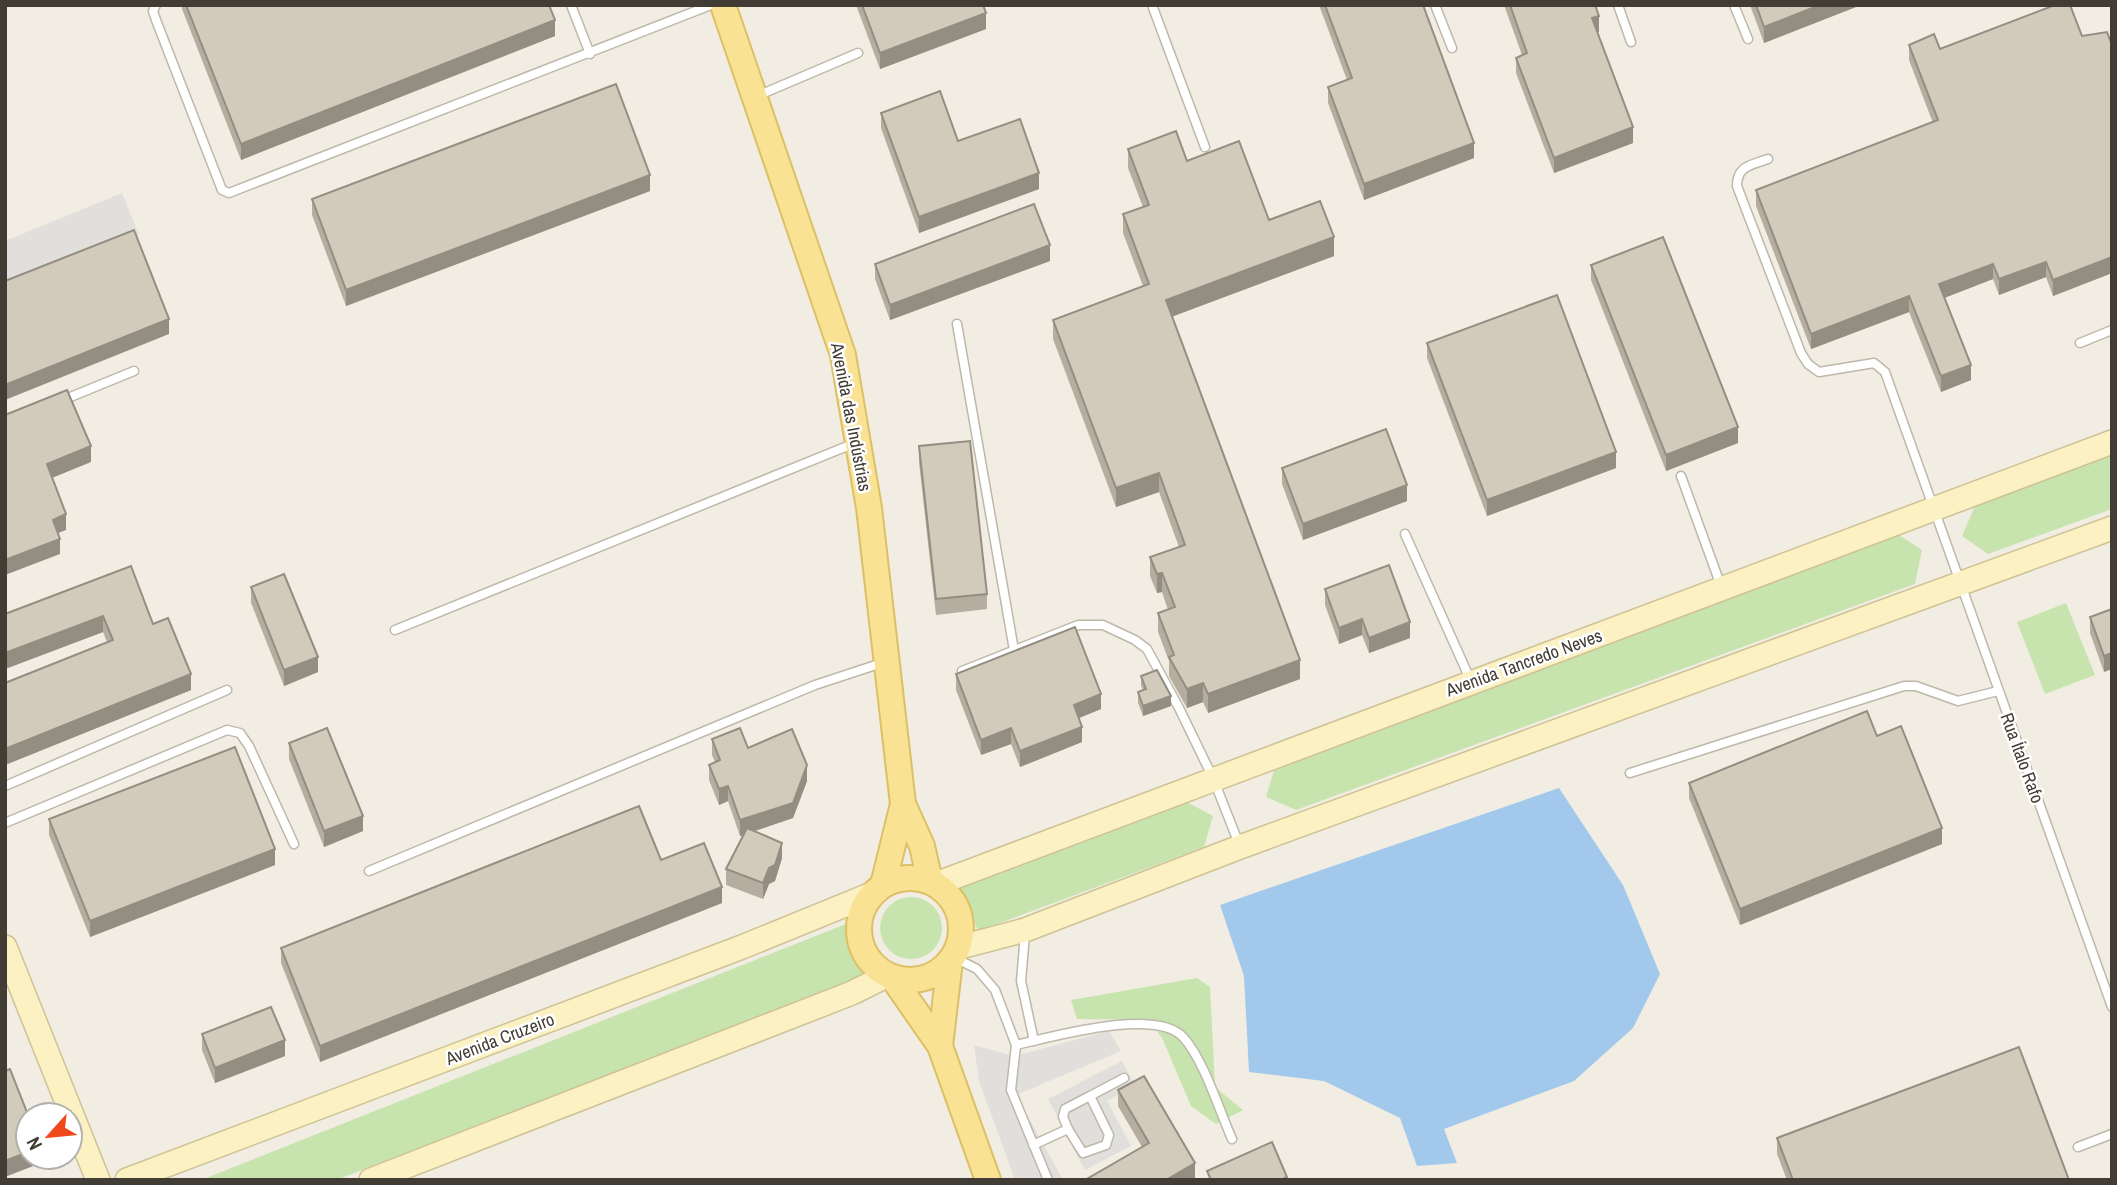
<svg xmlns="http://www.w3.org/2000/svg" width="2117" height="1185" font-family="'Archivo Narrow',sans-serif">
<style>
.green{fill:#c8e4ae}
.parking{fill:#e1dfdc}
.water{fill:#a2c9ec}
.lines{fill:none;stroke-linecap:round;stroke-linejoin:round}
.service-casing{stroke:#beb8aa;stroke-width:11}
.secondary-casing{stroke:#cfc295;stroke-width:26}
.primary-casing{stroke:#ddc066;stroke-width:28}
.service{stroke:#fff;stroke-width:8}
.secondary{stroke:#fbf1c3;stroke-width:23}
.primary{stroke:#f9e294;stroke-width:24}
.wall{fill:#b5aea0}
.shaded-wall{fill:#938d82}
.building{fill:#d2caba;stroke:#938d82;stroke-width:2}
.labels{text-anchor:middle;stroke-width:5;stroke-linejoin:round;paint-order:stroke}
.street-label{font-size:18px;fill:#423d34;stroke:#fff}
</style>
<rect width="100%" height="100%" fill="#f1ede3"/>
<g class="green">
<polygon points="2112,453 2112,509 1988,554 1962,536 1975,506"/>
<polygon points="1899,535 1922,550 1915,584 1296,810 1266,797 1274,770"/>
<polygon points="2066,603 2095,675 2045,694 2017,622"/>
<polygon points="1183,800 1213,816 1204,847 978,931 959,884"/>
<circle cx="911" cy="928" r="31"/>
<polygon points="846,924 866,978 336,1180 201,1180"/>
<polygon points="1197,978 1210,987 1215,1087 1243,1110 1216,1124 1191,1106 1163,1040 1150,1020 1077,1019 1071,1000"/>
</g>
<g class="parking">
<polygon points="122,193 139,235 5,290 5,241"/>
<polygon points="1109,1031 1121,1051 1016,1095 1063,1180 1015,1180 979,1081 974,1045 1014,1056"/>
<polygon points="1122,1061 1135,1086 1107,1101 1131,1146 1085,1170 1048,1099"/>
</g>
<polygon class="water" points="1559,788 1623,885 1660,974 1633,1028 1574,1081 1444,1129 1457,1163 1417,1166 1400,1118 1324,1081 1249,1072 1244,976 1220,905"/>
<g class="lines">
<defs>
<g id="service">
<polyline points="156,5 153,11 156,20 222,190 229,193 711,5"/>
<polyline points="571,5 590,54"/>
<polyline points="1152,5 1205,147"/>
<polyline points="1435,5 1452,48"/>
<polyline points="1618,5 1631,42"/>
<polyline points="1734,5 1748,39"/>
<polyline points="757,96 858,53"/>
<path d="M 1768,159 C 1751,165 1737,166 1737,186 L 1801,353 L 1808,364 L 1819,372 L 1874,363 L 1885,372 L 2112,1007"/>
<polyline points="957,324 1014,650"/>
<polyline points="2080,343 2112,330"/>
<polyline points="63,400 134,371"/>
<polyline points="1681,476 1721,586"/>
<polyline points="1405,534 1470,679"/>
<polyline points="395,630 855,443"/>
<polyline points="962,671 1078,625 1103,625 1135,640 1147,649 1179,708 1213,778 1239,844"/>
<polyline points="1630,773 1904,686 1916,686 1958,701 1998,691"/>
<polyline points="5,786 227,690"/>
<polyline points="5,823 227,730 240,733 249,746 294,844"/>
<polyline points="369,871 815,685 882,663"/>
<polyline points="1025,934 1021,981 1034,1041"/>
<polyline points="953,957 977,969 995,990 1016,1045 1011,1090 1048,1180"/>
<path d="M 1016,1045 C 1052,1037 1155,1007 1183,1037 C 1204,1060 1219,1110 1232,1139"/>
<polyline points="1068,1129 1063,1117 1065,1109 1090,1096"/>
<polyline points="1033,1145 1068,1129 1083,1153 1106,1145 1109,1135 1090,1096 1124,1078"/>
<polyline points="2078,1147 2112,1134"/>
</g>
<g id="secondary">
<polyline points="936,884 2112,442"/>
<polyline points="5,947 98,1180"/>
<polyline points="957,948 1025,930 1240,847 2112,528"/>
<polyline points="127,1180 742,947 872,894"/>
<polyline points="371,1180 852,993 888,975"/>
</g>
<g id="primary">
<polyline points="723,5 843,355 869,508 903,804 922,846 930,881"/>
<circle cx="910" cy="929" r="51"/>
<polyline points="883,885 903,804"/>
<polyline points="892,977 940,1046 988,1180"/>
<polyline points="940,1046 950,961"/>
</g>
</defs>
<use href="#service" class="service-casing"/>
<use href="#secondary" class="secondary-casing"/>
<use href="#primary" class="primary-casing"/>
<use href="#service" class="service"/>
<use href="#secondary" class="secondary"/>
<use href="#primary" class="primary"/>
</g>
<g class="wall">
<polygon points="182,5 549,5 555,36 241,160 182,9"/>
<polygon points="856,5 983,5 986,29 880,69"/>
<polygon points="1319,5 1423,5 1474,158 1364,200 1328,103 1328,87 1347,80"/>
<polygon points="1504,5 1595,5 1599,32 1597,32 1633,143 1554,173 1516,73 1516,58 1522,55"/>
<polygon points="1750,5 1861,5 1764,43"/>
<polygon points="2082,36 2112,45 2112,273 2053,296 2046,277 1999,295 1993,279 1944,298 1971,380 1941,392 1909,312 1811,349 1756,206 1756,190 1933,123 1909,60 1909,45 1940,49"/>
<polygon points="881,113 958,141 1039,189 919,233 881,128"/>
<polygon points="1128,149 1187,161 1269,220 1334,256 1172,316 1300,679 1208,713 1203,702 1187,708 1169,676 1169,661 1158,632 1158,613 1168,610 1162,592 1157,593 1150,576 1150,557 1179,547 1159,492 1116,507 1053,339 1053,320 1143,286 1123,233 1123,214 1143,207 1128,168"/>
<polygon points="650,191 346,306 312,215 312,199"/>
<polygon points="1050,261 890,320 875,279 875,264"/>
<polygon points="1591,265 1738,443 1666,471 1591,280"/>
<polygon points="1427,343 1616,468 1487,516 1427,358"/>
<polygon points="919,446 987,594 987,609 936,615 919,462"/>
<polygon points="1282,468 1407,501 1303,540 1282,484"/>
<polygon points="131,566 153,624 191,690 5,765 5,683 107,642 103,632 5,669 5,614"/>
<polygon points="251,587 318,672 284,686 251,603"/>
<polygon points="1325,589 1410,638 1369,653 1362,635 1339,644 1325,605"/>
<polygon points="2112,609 2104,672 2090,633 2090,617"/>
<polygon points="956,674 1101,709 1079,718 1082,742 1020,767 1011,744 981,755 956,690"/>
<polygon points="1141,676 1171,706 1143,716 1138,703 1138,692 1143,690 1141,686"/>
<polygon points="1877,736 1942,844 1740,925 1689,798 1689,783"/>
<polygon points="712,739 748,748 807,781 793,818 755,831 782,858 775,881 769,884 763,899 726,885 726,869 744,835 740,836 728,801 719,805 709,780 709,765 715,762 712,755"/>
<polygon points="289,743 363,831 324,847 289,759"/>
<polygon points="49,819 275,865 90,937 49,835"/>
<polygon points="661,860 722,903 320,1062 281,963 281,948"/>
<polygon points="202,1034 285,1056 215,1083 202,1050"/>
<polygon points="1118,1090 1195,1179 1142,1147 1118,1106"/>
<polygon points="1777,1138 2069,1180 1787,1180 1777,1154"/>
</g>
<g class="shaded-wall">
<polygon points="1820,5 1861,5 1764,43 1764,27"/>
<polygon points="986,13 986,29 880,69 880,53"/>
<polygon points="1599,16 1599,32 1592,34 1592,18"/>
<polygon points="555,20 555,36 241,160 241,144"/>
<polygon points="1633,127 1633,143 1554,173 1554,158"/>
<polygon points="1474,143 1474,158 1364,200 1364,184"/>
<polygon points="1039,173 1039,189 919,233 919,217"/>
<polygon points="650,175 650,191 346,306 346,290"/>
<polygon points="1334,237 1334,256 1166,319 1166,300"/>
<polygon points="1050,245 1050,261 890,320 890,305"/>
<polygon points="2112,257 2112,273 2053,296 2053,280"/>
<polygon points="2046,262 2046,277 1999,295 1999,279"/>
<polygon points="1993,264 1993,279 1939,300 1939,284"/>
<polygon points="1909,296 1909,312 1811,349 1811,334"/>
<polygon points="169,319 169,334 5,400 5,385"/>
<polygon points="1971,365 1971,380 1941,392 1941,376"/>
<polygon points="1738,427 1738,443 1666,471 1666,455"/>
<polygon points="91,446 91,462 47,480 47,464"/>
<polygon points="1616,452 1616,468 1487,516 1487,500"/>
<polygon points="1159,473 1159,492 1116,507 1116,488"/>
<polygon points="1407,485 1407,501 1303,540 1303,524"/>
<polygon points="66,514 66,530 53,535 53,520"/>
<polygon points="60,539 60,554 5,575 5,560"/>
<polygon points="1162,573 1162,592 1157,593 1157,574"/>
<polygon points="103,616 103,632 5,669 5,653"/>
<polygon points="1362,619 1362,635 1339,644 1339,628"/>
<polygon points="1410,622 1410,638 1369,653 1369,638"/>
<polygon points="2112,653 2112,669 2104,672 2104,656"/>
<polygon points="318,657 318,672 284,686 284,670"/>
<polygon points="1300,660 1300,679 1208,713 1208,694"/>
<polygon points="191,674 191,690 5,765 5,749"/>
<polygon points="1203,683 1203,702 1187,708 1187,689"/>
<polygon points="1101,694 1101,709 1074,720 1074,705"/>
<polygon points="1171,696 1171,706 1143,716 1143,706"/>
<polygon points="1082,727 1082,742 1020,767 1020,751"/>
<polygon points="1011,728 1011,744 981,755 981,740"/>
<polygon points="807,765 807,781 793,818 740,836 740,820"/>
<polygon points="728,786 728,801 719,805 719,789"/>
<polygon points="363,816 363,831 324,847 324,831"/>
<polygon points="1942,828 1942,844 1740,925 1740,909"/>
<polygon points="782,843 782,858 775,881 769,884 763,899 763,883"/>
<polygon points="275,849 275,865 90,937 90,921"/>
<polygon points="722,887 722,903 320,1062 320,1046"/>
<polygon points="285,1040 285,1056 215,1083 215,1068"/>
<polygon points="28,1152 28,1157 41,1157 41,1163 5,1177 5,1161"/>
<polygon points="1195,1163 1195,1179 1192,1180 1166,1180"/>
</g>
<g class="building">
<polygon points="186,5 549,5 555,20 241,144"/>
<polygon points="862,5 983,5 986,13 880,53"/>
<polygon points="1325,5 1423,5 1474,143 1364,184 1328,87 1352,78"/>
<polygon points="1510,5 1595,5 1599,16 1592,18 1633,127 1554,158 1516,58 1527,53"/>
<polygon points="1756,5 1820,5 1764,27"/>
<polygon points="2055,5 2070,5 2082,36 2107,32 2112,45 2112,257 2053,280 2046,262 1999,279 1993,264 1939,284 1971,365 1941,376 1909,296 1811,334 1756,190 1938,120 1909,45 1934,34 1940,49"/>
<polygon points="616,84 650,175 346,290 312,199"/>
<polygon points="940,91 958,141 1020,119 1039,173 919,217 881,113"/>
<polygon points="1176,131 1187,161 1239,141 1269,220 1320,201 1334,237 1166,300 1300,660 1208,694 1203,683 1187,689 1169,657 1174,655 1158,613 1175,607 1162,573 1157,574 1150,557 1185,545 1159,473 1116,488 1053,320 1149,284 1123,214 1149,205 1128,149"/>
<polygon points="1034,204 1050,245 890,305 875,264"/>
<polygon points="134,230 169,319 5,385 5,281"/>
<polygon points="1663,237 1738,427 1666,455 1591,265"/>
<polygon points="1557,295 1616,452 1487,500 1427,343"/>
<polygon points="67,390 91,446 47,464 66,514 53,520 60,539 5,560 5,415"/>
<polygon points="1386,429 1407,485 1303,524 1282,468"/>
<polygon points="970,441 987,594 936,599 919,446"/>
<polygon points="1389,565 1410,622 1369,638 1362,619 1339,628 1325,589"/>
<polygon points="131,566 153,624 168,618 191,674 5,749 5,683 113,640 103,616 5,653 5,614"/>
<polygon points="284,574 318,657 284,670 251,587"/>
<polygon points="2112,609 2112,653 2104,656 2090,617"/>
<polygon points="1075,627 1101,694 1074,705 1082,727 1020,751 1011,728 981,740 956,674"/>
<polygon points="1157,670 1171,696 1143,706 1138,692 1146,689 1141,676"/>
<polygon points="1867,711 1877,736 1901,726 1942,828 1740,909 1689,783"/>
<polygon points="327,728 363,816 324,831 289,743"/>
<polygon points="740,728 748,748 792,729 807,765 793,803 740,820 728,786 719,789 709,765 720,760 712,739"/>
<polygon points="235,747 275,849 90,921 49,819"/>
<polygon points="639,806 661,860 704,843 722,887 320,1046 281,948"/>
<polygon points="747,828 782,843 775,865 769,868 763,883 726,869"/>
<polygon points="271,1007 285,1040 215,1068 202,1034"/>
<polygon points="2019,1047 2069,1180 1793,1180 1777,1138"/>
<polygon points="10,1069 28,1115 28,1152 5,1161 5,1071"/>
<polygon points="1144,1076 1195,1163 1166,1180 1085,1180 1149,1143 1118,1090"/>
<polygon points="1272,1142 1287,1177 1281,1180 1211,1180 1207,1171"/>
</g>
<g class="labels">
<g class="street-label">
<text transform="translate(851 417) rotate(79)" y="6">Avenida das Indústrias</text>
<text transform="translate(1524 663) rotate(-20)" y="6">Avenida Tancredo Neves</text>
<text transform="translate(2022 758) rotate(70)" y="6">Rua Ítalo Rafo</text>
<text transform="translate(500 1039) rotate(-21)" y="6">Avenida Cruzeiro</text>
</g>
</g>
<rect width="2117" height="1185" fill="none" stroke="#423d34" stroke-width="14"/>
<g transform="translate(49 1136) rotate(243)"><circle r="33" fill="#ffffff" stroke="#b3b1ae" stroke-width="2"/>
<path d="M0-5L12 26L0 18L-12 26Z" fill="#ef491d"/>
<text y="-10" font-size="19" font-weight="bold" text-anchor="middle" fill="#423d34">N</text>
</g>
</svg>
